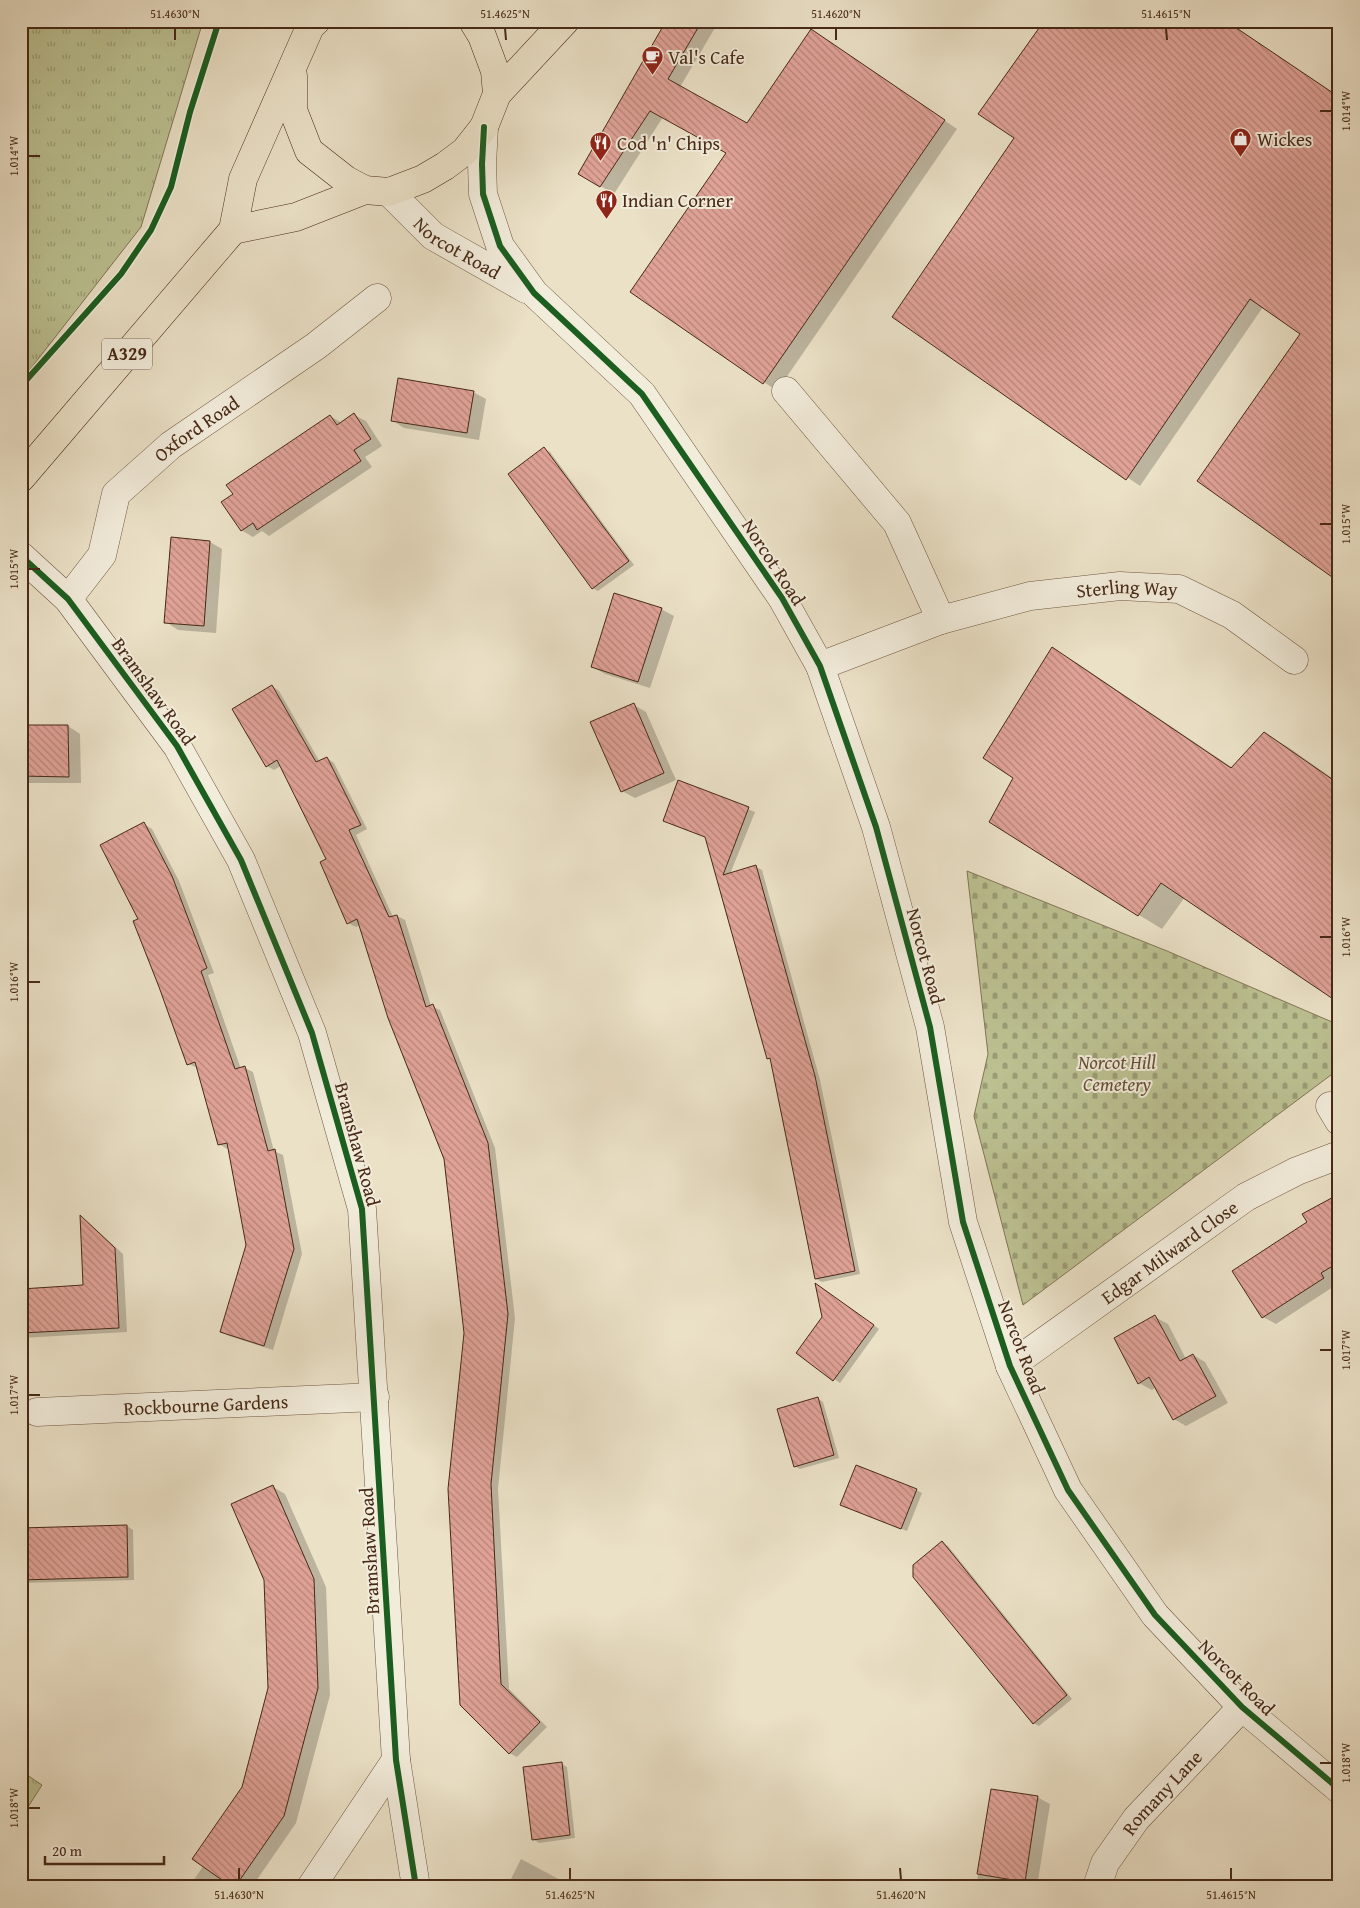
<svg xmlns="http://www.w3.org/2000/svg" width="1360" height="1908" font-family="'Gentium Book Plus',serif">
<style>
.grass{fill:url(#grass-tufts);stroke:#827554}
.cemetery{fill:url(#cemetery-stones);stroke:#827554}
.shadow{fill:#0003}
.building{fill:url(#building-back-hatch);stroke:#472916}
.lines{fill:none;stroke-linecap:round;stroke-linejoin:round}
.minor-casing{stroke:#705742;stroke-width:29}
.tertiary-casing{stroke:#705742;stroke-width:29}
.primary-casing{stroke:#472916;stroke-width:29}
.minor{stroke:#f2ecdb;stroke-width:28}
.tertiary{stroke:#f2ecdb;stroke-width:28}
.primary{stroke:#ebe1c7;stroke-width:28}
.cycleway-casing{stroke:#f2ecdb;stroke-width:9}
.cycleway{stroke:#1b5e20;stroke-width:6}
.ticks{fill:none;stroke:#472916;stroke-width:2}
.labels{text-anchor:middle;stroke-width:4;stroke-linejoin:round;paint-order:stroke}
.shield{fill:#f2ecdb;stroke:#7a6451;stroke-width:1}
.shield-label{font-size:18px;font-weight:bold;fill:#472916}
.poi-label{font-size:19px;fill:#472916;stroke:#f2ecdb;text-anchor:start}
.street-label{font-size:19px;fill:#472916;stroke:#f2ecdb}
.park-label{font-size:19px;font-style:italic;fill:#644f35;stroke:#f2ecdb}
.neatline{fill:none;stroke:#472916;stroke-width:2}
.ticks-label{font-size:12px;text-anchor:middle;fill:#472916}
</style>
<defs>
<pattern id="grass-tufts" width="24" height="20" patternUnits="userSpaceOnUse" patternTransform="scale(1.25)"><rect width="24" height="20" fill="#bcc192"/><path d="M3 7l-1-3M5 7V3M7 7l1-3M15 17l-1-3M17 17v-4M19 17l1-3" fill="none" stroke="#9b9d76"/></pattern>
<pattern id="cemetery-stones" width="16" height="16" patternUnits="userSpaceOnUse" patternTransform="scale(1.25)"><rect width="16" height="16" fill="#bcc192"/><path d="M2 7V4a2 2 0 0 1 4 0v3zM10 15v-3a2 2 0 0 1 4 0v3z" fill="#9b9d76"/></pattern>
<pattern id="building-back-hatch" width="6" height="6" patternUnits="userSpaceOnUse" patternTransform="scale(1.25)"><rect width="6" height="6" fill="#e0a297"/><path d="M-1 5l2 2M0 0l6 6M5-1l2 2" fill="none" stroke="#b7847a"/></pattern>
</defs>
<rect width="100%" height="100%" fill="#ebe1c7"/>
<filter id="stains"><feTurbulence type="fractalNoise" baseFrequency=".004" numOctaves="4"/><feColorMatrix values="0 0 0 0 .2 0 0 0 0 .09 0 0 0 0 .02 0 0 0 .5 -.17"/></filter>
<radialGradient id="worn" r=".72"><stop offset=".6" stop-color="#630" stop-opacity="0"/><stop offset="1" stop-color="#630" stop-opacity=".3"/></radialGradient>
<g class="grass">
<polygon points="21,21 203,21 141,227 28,372 21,375"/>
<polygon points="21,1771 42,1785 21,1818"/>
</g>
<polygon class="cemetery" points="967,871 1167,951 1339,1025 1339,1069 1023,1305 974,1116 988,1054"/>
<g class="shadow">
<polygon points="667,21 719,21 680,87 747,124 812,30 957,129 777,391 632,292 728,153 663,117 614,194 580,174"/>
<polygon points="1045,21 1226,21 1339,97 1339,580 1198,481 1302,334 1263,307 1140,486 893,317 1016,138 979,113"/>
<polygon points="473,392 486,399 479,440 404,428 392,420"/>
<polygon points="354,415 366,421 382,446 365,457 372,467 269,536 262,531 253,537 241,530 234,494 330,416 342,423"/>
<polygon points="544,449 550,452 634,565 598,591 592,588"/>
<polygon points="172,539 210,542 222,549 216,633 178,630 166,622"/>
<polygon points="661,609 674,616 650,688 605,674 593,667"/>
<polygon points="1053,649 1077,663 1233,768 1264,733 1288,747 1339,783 1339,1001 1185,897 1162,929 1139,915 1015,778"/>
<polygon points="272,686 279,691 320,762 327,758 334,763 367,829 356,835 393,917 397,916 405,920 431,1006 440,1010 495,1148 515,1318 498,1489 509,1689 547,1727 517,1757 509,1753 461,1704 465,1333 445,1159 360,925 356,927 348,923 327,860 281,766 274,770 267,766"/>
<polygon points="634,705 646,712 676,780 635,798 622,791"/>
<polygon points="21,726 68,726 80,734 81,783 21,783"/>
<polygon points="679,782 755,812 730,874 756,867 762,870 820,1080 860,1274 822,1282 816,1279 772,1061 768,1058 706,837 664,821"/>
<polygon points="144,824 152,829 179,881 214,973 208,975 241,1069 245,1068 253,1072 274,1151 283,1155 302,1254 273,1350 229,1336 221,1332 248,1245 230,1148 227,1149 219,1144 198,1068 188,1064 139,920"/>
<polygon points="81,1218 88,1222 123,1254 127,1332 21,1338 21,1290 84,1286"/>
<polygon points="1308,1223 1339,1277 1333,1280 1336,1285 1276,1324 1263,1317 1234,1271"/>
<polygon points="822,1288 879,1329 840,1383 798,1353 824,1317"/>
<polygon points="1155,1317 1168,1324 1186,1359 1193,1355 1205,1362 1228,1403 1186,1426 1174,1419 1156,1387 1152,1390 1139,1383"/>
<polygon points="1339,1359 1339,1367 1335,1361"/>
<polygon points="817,1398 823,1402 839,1458 800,1469 795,1466"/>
<polygon points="273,1487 285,1494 326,1587 330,1695 296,1823 252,1887 189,1887 204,1865 243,1787 269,1688"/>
<polygon points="916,1490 922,1493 907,1531 848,1508"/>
<polygon points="127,1526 133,1530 134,1580 21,1583 21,1529"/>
<polygon points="942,1543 948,1546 1072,1699 1039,1726 1033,1723"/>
<polygon points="562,1764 567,1767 575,1838 539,1843 533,1839"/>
<polygon points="992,1790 1037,1797 1050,1804 1037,1887 976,1887"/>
<polygon points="521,1859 566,1883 565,1887 507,1887"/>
</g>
<g class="building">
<polygon points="666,21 702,21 668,79 747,123 811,29 945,120 763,384 630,292 726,153 650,111 600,187 578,174"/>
<polygon points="1044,21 1226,21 1339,97 1339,582 1197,481 1300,334 1250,299 1126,480 892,317 1014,138 978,114"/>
<polygon points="398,378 474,391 467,433 391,421"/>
<polygon points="354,413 371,439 354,450 361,461 257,530 253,523 241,531 221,502 233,494 226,485 330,415 337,425"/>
<polygon points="544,447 629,561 592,589 508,474"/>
<polygon points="171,537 210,541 204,626 164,623"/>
<polygon points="614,593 662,608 638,682 591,667"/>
<polygon points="1052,647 1231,768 1264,732 1339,784 1339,1003 1161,883 1138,916 989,822 1013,778 983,758"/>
<polygon points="272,685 316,762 327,757 361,825 349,830 389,917 397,915 426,1007 433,1004 488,1143 508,1314 491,1484 501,1684 540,1722 509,1754 460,1705 448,1489 464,1333 444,1159 388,1018 357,919 347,924 320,862 326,859 277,760 266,767 232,709"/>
<polygon points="634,703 664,773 621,792 590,722"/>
<polygon points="21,725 68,725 69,777 21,776"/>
<polygon points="678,780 749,807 723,875 756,865 815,1076 855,1271 815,1279 770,1058 767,1059 705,837 663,821"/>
<polygon points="144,822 172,876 207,968 201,971 235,1069 245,1066 268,1151 275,1149 294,1249 264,1346 220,1332 246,1245 227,1143 218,1145 195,1062 187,1065 159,987 133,921 138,919 100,845"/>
<polygon points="1339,1194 1339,1281 1331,1267 1321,1273 1324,1278 1262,1318 1232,1271 1307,1222 1302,1214"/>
<polygon points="80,1215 115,1248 119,1328 21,1333 21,1289 83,1285"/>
<polygon points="815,1283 874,1325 833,1381 796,1353 822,1317"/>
<polygon points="1155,1315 1180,1361 1193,1354 1216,1396 1173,1420 1149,1377 1138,1384 1114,1338"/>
<polygon points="818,1397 834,1455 794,1467 777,1409"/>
<polygon points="856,1465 917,1489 901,1529 840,1505"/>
<polygon points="273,1485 314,1579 318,1688 284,1816 235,1887 232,1887 192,1859 242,1787 268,1688 264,1580 231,1504"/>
<polygon points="127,1525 128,1577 21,1580 21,1528"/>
<polygon points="942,1541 1067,1695 1033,1724 913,1577 913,1565"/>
<polygon points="562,1762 570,1835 532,1840 523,1767"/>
<polygon points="991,1789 1038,1796 1025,1882 977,1874"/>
</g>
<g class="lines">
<defs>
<g id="minor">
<polyline points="786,391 897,523 941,620"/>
<polyline points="21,556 68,599 177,746 241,860 312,1033 362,1209 396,1760 416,1887"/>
<path id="s1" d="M 68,599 L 102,555 L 116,494 L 171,445 L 316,346 L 377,298"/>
<path id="s2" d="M 820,666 L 941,620 L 1030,596 L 1120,586 L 1179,589 L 1232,615 L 1294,660"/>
<polyline points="1330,1106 1339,1121"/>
<path id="s3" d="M 1010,1366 L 1246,1197 L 1297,1171 L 1339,1155"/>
<path id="s4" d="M 37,1412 L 375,1397"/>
<polyline points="311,1887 396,1760"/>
<path id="s5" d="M 1097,1887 L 1105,1863 L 1136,1819 L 1242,1707"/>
</g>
<g id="tertiary">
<polyline points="484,127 482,164 483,194 500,246 534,293 642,394 782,598 820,666 876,827 930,1027 963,1222 1010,1366 1068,1490 1155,1615 1242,1707 1339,1789"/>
<path id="s6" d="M 389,192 L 433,236 L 526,289"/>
</g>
<g id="primary">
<polyline points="293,76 293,110 309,151 346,180 365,190 389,192 423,179 445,166 465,151 484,127 497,94 495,71 482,36 473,21"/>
<polyline points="497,94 565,21"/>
<polyline points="233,230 296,217 365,190"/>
<polyline points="21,478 233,230 243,179 310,27 316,21"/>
</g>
</defs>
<use href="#minor" class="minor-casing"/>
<use href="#tertiary" class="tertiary-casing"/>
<use href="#primary" class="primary-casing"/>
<use href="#minor" class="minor"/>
<use href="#tertiary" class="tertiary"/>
<use href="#primary" class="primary"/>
<defs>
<g id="cycleway">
<polyline points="484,127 482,164 483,194 500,246 534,293 642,394 782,598 820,666 876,827 930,1027 963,1222 1010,1366 1068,1490 1155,1615 1242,1707 1339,1789"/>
<polyline points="21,386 121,274 151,230 171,187 190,112 219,21"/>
<polyline points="21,556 68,599 177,746 241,860 312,1033 362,1209 396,1760 416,1887"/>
</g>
</defs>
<use href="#cycleway" class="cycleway-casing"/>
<use href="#cycleway" class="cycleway"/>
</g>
<path class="ticks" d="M 175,28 L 175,40M 505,28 L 506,40M 836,28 L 836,40M 1166,28 L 1167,40M 1320,111 L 1332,111M 28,156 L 40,156M 1320,524 L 1332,524M 28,569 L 40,569M 1320,937 L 1332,937M 28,982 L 40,982M 1320,1350 L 1332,1350M 28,1395 L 40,1395M 1320,1763 L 1332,1763M 28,1808 L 40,1808M 239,1868 L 239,1880M 570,1868 L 570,1880M 900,1868 L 901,1880M 1231,1868 L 1231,1880"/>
<defs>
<symbol id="cafe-pin" viewBox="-11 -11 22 30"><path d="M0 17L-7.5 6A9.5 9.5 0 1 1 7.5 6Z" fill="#8f2418" stroke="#f2ecdb"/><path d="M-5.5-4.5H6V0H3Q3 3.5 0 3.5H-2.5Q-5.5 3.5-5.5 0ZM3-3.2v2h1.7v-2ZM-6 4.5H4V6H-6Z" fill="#fff"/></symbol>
<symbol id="shop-pin" viewBox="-11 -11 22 30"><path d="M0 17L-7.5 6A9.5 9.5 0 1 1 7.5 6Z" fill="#8f2418" stroke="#f2ecdb"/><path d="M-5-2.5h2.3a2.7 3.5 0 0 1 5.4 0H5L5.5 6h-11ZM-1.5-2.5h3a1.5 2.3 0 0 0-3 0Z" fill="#fff"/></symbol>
<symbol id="restaurant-pin" viewBox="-11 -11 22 30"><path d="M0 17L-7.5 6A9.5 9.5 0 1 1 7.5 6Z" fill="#8f2418" stroke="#f2ecdb"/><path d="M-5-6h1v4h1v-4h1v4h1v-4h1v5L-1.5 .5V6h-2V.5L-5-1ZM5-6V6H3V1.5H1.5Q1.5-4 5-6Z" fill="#fff"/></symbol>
</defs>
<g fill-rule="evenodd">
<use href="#cafe-pin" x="640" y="44" width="25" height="34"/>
<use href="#shop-pin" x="1228" y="126" width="25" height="34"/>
<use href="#restaurant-pin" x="588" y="130" width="25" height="34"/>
<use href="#restaurant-pin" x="594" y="188" width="25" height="34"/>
</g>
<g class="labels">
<rect class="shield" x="102" y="338.5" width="50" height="31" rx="4"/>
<g class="shield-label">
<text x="127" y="360">A329</text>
</g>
<g class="poi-label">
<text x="668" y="64">Val's Cafe</text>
<text x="1257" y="146">Wickes</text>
<text x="617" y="150">Cod 'n' Chips</text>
<text x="622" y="207">Indian Corner</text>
</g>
<g class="street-label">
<text dy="7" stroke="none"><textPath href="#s6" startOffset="89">Norcot Road</textPath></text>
<text dy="7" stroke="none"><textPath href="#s1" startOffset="222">Oxford Road</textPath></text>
<text transform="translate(774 562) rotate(57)" y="7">Norcot Road</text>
<text dy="7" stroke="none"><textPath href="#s2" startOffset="319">Sterling Way</textPath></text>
<text transform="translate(154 691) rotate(54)" y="7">Bramshaw Road</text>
<text transform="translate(926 956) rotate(75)" y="7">Norcot Road</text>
<text transform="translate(358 1144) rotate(75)" y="7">Bramshaw Road</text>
<text dy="7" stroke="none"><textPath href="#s3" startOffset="196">Edgar Milward Close</textPath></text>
<text transform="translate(1022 1347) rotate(69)" y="7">Norcot Road</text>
<text dy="7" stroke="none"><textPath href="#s4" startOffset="169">Rockbourne Gardens</textPath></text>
<text transform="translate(369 1551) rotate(-93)" y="7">Bramshaw Road</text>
<text transform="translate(1237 1677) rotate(45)" y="7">Norcot Road</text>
<text dy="7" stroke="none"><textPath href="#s5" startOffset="116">Romany Lane</textPath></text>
</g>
<g class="park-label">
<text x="1117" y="1069">Norcot Hill<tspan x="1117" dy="22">Cemetery</tspan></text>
</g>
</g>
<rect width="1360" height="1908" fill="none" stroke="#ebe1c7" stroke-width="55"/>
<path d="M45 1856v8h119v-8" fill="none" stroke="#472916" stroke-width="2.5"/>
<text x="52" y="1856" font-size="15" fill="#472916" stroke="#f2ecdb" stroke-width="4" paint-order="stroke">20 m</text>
<rect x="28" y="28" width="1304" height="1852" class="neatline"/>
<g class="ticks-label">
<text x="175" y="18">51.4630°N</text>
<text x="505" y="18">51.4625°N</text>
<text x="836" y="18">51.4620°N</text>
<text x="1166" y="18">51.4615°N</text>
<text transform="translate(1346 111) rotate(-90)" y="4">1.014°W</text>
<text transform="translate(14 156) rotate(-90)" y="4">1.014°W</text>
<text transform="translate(1346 524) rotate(-90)" y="4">1.015°W</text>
<text transform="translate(14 569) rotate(-90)" y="4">1.015°W</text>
<text transform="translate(1346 937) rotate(-90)" y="4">1.016°W</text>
<text transform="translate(14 982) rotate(-90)" y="4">1.016°W</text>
<text transform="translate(1346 1350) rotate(-90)" y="4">1.017°W</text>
<text transform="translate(14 1395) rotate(-90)" y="4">1.017°W</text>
<text transform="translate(1346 1763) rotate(-90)" y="4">1.018°W</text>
<text transform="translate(14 1808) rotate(-90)" y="4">1.018°W</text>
<text x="239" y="1899">51.4630°N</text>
<text x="570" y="1899">51.4625°N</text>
<text x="901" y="1899">51.4620°N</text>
<text x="1231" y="1899">51.4615°N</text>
</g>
<rect width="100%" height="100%" filter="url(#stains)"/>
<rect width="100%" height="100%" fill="url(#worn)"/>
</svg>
